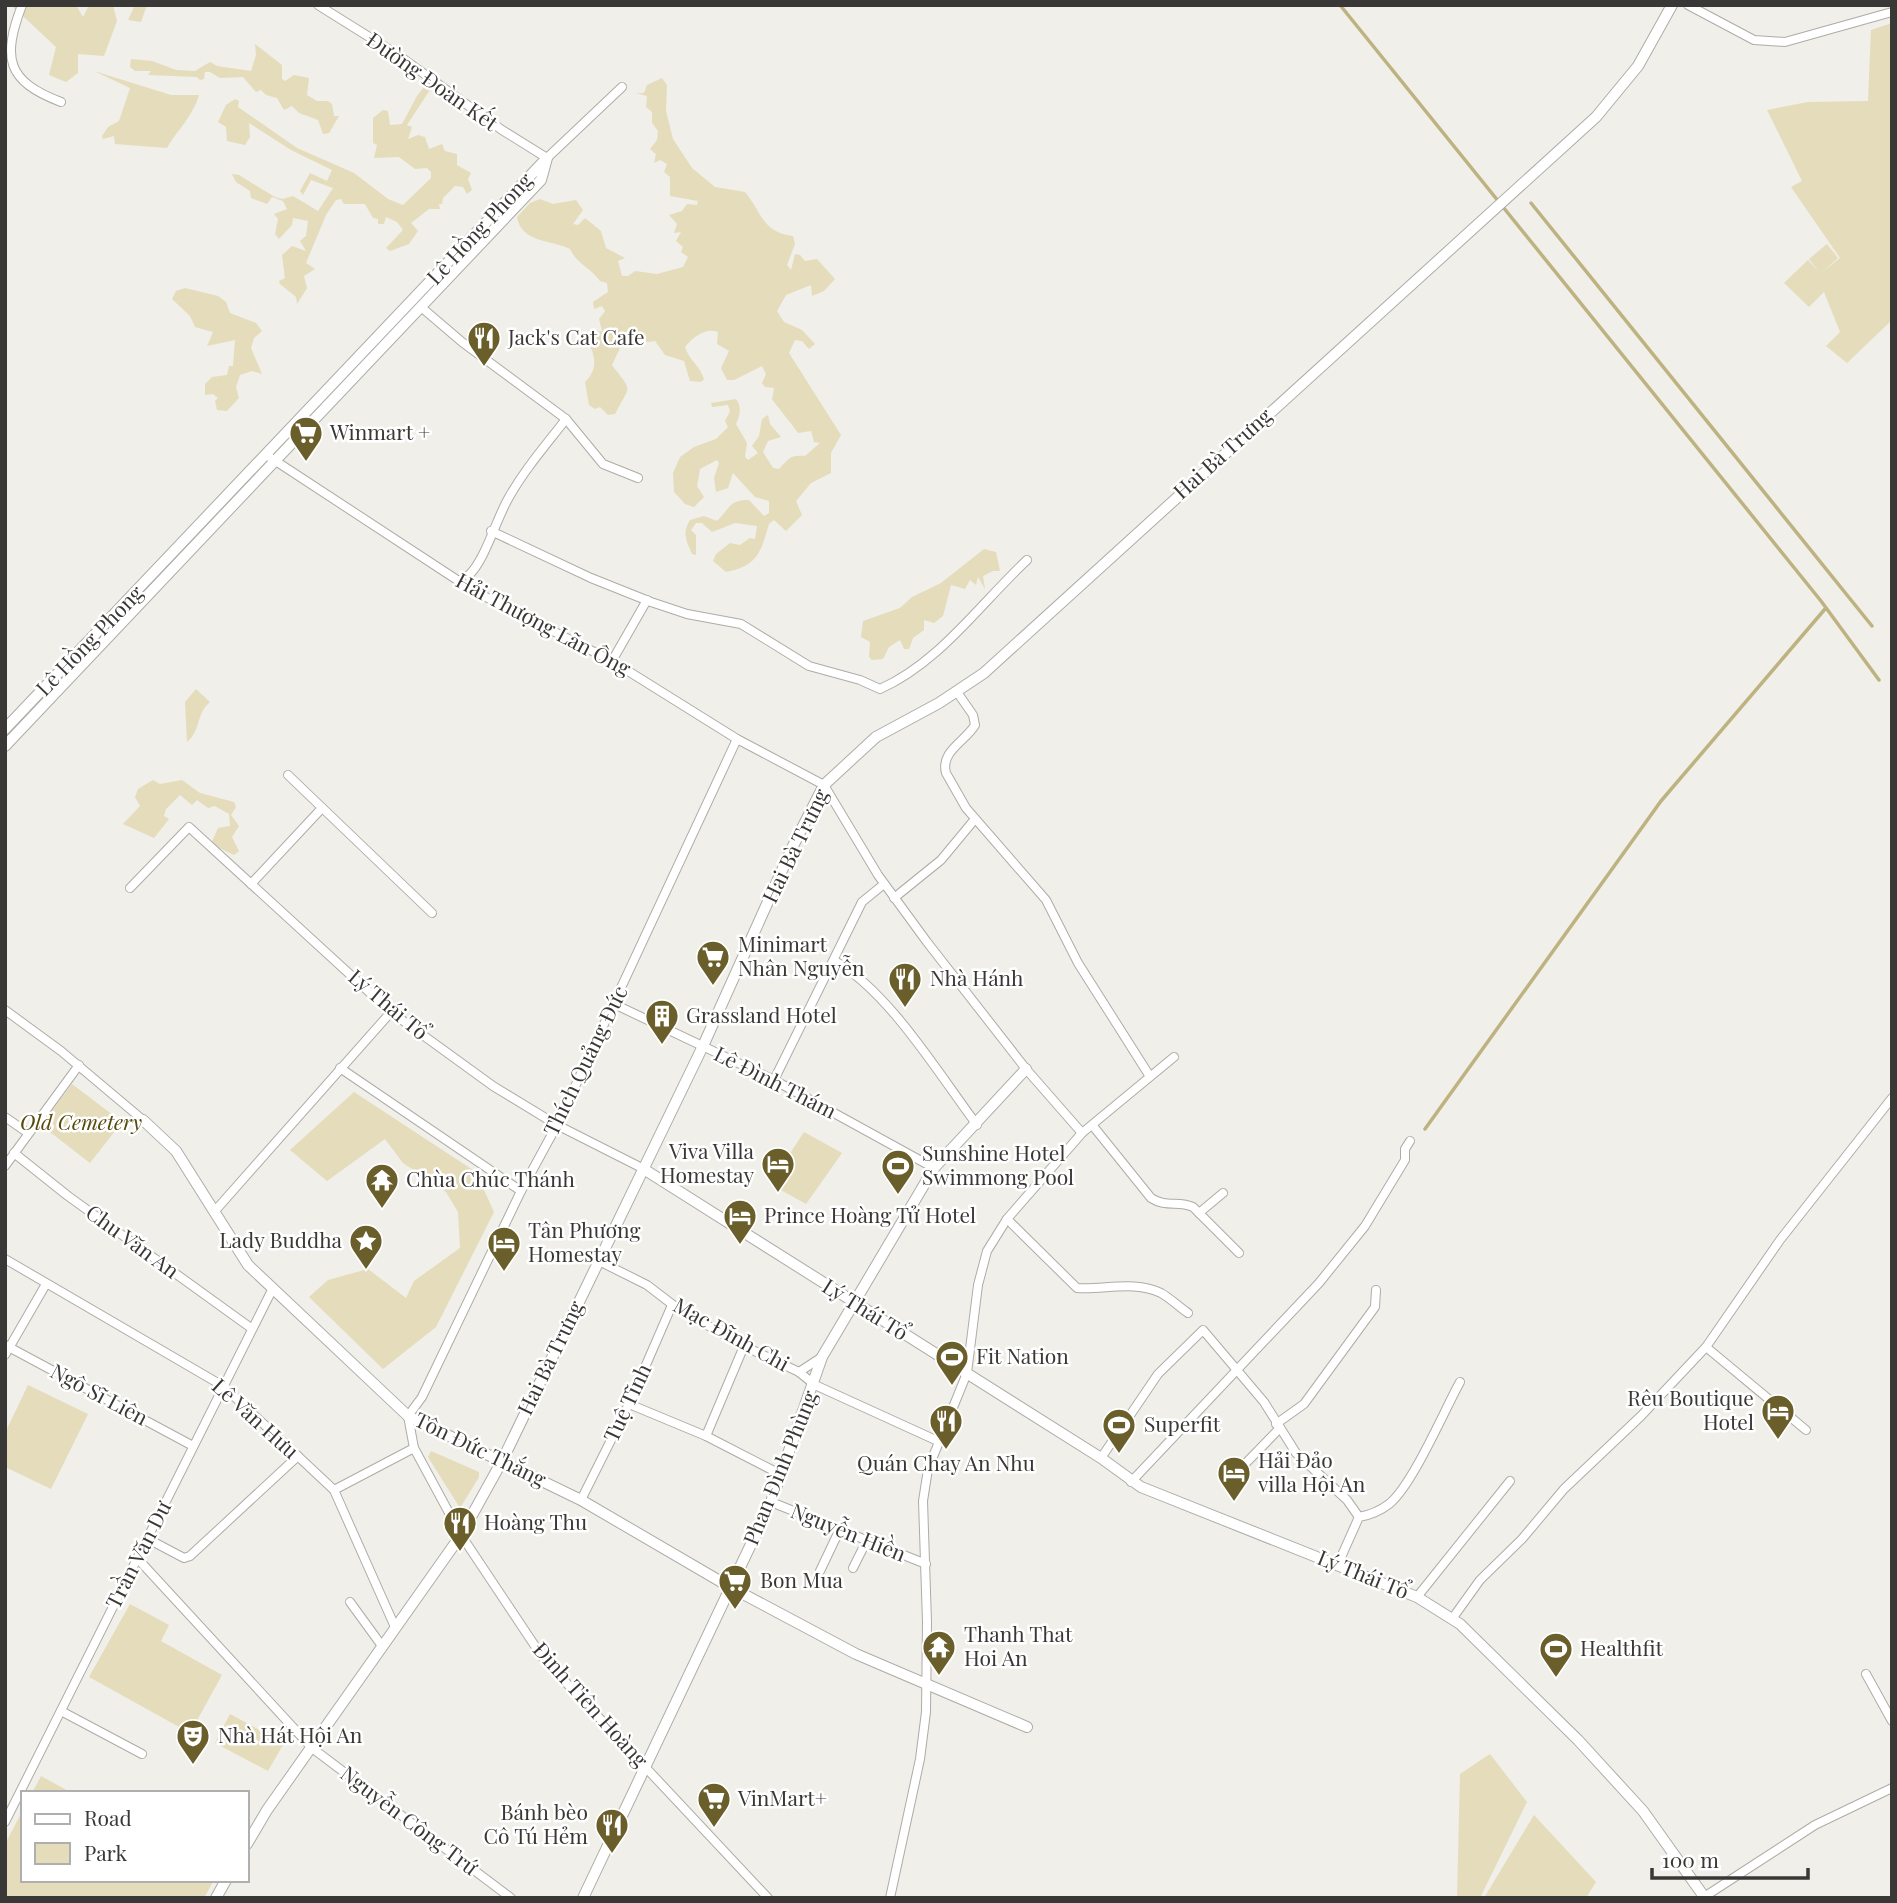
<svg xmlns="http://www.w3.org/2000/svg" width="1897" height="1903" font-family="'Playfair Display',serif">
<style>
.green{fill:#e4dcbb}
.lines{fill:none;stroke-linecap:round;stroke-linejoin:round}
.stream{stroke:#beb281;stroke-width:3.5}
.minor-casing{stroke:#adaca7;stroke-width:10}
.tertiary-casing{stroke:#adaca7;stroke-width:12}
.minor{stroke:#fff;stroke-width:8}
.tertiary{stroke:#fff;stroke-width:10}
.labels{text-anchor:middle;stroke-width:5;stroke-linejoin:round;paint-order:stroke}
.street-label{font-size:21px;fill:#393836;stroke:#fff}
.poi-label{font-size:21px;fill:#393836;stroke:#fff;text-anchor:start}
.park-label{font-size:21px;font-style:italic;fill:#574a0d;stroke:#fff}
</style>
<rect width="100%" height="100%" fill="#f0efe9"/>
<g class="green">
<polygon points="11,5 76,5 83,17 89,5 113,5 117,21 104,56 78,54 78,73 66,82 49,75 56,47"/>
<polygon points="135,5 147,5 141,22 128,20"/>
<polygon points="1892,23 1892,320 1847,363 1826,346 1840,332 1824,292 1809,307 1784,283 1808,260 1819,272 1809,259 1827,244 1838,258 1821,273 1840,258 1791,187 1802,181 1767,110 1808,102 1868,101 1871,30"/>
<polygon points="255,44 282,65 282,79 285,81 294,75 309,78 307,95 317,101 328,101 332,104 334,116 339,116 329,133 323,134 318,120 299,113 292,106 284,110 277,98 266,95 261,90 256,92 243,77 220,78 210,72 205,72 204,79 200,80 197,77 148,75 151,71 135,71 130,67 131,59 152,61 176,70 195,71 210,62 217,66 251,71 256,55"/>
<path d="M 94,71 L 171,95 L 199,95 C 192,118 177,130 167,148 L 115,144 L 114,136 L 103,139 L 102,136 L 108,127 L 119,121 L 130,88 Z"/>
<polygon points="434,74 439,76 407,125 412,127 408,139 418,135 425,137 429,149 442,144 445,151 457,154 457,165 471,173 468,179 472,190 467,194 463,187 455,186 443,198 442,204 439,204 440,209 429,209 411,223 418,231 409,244 390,251 386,248 403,230 397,222 386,217 384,224 378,224 378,219 373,218 365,204 344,204 341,199 336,200 326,215 306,263 315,269 304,276 307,288 297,304 296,297 280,284 279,281 285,278 282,255 292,246 306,251 300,241 306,236 308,221 293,218 292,225 279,239 275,234 278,219 274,214 287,209 283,201 272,197 267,204 251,198 250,191 236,182 232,174 239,175 275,197 283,199 293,196 318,211 333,188 311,180 303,195 300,191 310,173 327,181 332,170 291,150 249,123 250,137 245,145 227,141 226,127 218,122 226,105 235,99 239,101 238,107 297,148 354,173 388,199 403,205 431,178 431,172 427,168 415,169 399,157 374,158 377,145 373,143 373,118 383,110 388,111 390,125 402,124 417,96"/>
<path d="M 662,78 L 667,85 L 666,111 L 673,139 L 692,168 L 715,187 L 745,192 C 763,214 762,232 793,236 L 795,244 L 787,265 L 791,270 L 795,254 L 800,255 L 805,261 L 817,259 L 835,279 L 824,291 L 812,296 L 811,285 L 786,295 L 777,311 L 784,322 L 802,330 L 815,344 L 809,349 L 802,341 L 795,340 L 789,353 L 841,435 L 831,453 L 831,473 L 811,483 L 796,501 L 802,515 L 786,531 L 774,520 L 769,524 C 761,550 759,566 726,572 L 713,561 L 716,554 L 730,543 L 740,545 L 750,538 L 755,539 L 757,526 L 735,523 L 712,532 L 702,523 L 696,523 L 691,530 L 696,535 L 696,555 L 692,554 C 686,540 682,533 690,520 L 704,516 L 717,521 C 729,510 729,499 749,500 L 764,516 L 769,513 L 769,501 L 755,497 L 733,473 L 728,488 L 716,492 L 714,478 L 719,463 L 717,460 L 700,469 L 697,486 L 704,497 L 694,507 L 685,504 L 674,492 L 673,473 L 680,457 L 694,447 L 716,439 L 728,427 L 725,421 L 730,411 L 728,405 L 712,407 L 711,403 L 736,399 C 742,407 740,415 736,424 L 747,443 L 745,457 L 748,460 L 758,453 L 752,446 L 759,436 L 762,419 L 768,415 L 770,424 L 781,437 L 768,441 L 763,452 L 773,468 L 779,469 C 790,458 789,455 805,456 L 820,443 L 814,442 L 811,431 L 798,433 C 790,421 781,412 772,399 L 774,388 L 765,387 L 762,383 L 766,374 L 762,366 L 734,380 L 727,380 L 721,368 L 729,351 L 717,344 L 718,332 C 706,327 693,337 685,347 C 689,360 700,366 704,379 L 701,382 L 690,381 L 684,361 L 665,355 L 655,341 L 621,346 L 612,365 C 633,393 631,383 615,414 L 608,415 L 600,407 L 595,409 L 589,405 L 585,382 C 600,367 594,355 587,338 L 593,332 L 602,331 L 599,319 L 605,311 L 602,306 L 594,309 L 593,302 L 608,292 L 607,283 L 600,281 C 591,268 577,264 570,249 C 553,240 521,243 517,217 L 530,203 L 540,199 L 553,204 L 576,200 L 583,210 L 573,224 L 578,225 L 585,218 L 601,231 L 606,248 L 625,258 L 618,261 L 622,276 L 628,276 L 635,271 L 657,274 L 683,267 L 688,257 L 681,252 L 683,247 L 676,241 L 681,232 L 674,233 L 677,224 L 669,215 L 682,211 L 687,204 L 697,205 L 698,201 L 670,196 L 670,177 L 664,172 L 667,164 L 660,160 L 654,163 L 656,154 L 650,149 L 657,140 L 658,131 L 652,123 L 652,112 L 646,107 L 647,96 L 636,93 L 644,93 L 647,85 Z"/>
<polygon points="185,288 218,296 226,302 230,313 256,323 262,331 254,338 251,348 262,374 252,371 240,375 236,387 239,398 227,411 217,410 215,401 218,398 213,394 205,395 205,384 212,377 227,375 229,366 233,366 235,340 207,346 213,332 195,327 190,316 172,299 176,291"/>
<polygon points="984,549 996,552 1000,571 993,571 983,576 985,589 978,577 976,585 970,580 965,589 951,585 943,616 934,623 924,620 924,630 913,638 909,649 904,649 900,640 889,647 883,659 872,660 869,657 870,642 861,637 863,621 900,608 912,597 941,583"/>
<path d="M 196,689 L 210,702 C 196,713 201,731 187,742 L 185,702 Z"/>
<polygon points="153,780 160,784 182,780 200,793 234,802 236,807 231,815 239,826 232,837 239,851 234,855 211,844 218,828 230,826 229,814 215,806 208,808 197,800 192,805 180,795 166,809 164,816 169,819 154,838 123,824 140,806 135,797 138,789"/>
<polygon points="72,1084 122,1122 90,1163 41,1125"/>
<polygon points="354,1092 476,1172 494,1212 436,1327 383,1369 309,1297 328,1280 368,1269 406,1298 414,1281 460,1248 458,1212 446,1192 403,1163 385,1139 327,1181 290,1150"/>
<polygon points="804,1132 842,1153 806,1204 770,1184"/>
<polygon points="28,1385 88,1414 51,1489 5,1467 5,1433"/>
<polygon points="431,1451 479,1472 479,1477 460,1508 428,1457"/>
<polygon points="130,1604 169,1625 161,1641 222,1675 190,1733 89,1677"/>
<polygon points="230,1714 284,1743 268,1771 215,1743"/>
<polygon points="1490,1754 1527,1802 1480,1898 1457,1898 1460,1774"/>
<polygon points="41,1776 72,1793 32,1793"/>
<polygon points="23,1810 23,1880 214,1880 204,1898 5,1898 5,1844"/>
<polygon points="1534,1815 1596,1882 1586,1898 1484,1898"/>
</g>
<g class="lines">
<g class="stream">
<polyline points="1340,5 1821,601 1879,680"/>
<polyline points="1531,203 1872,626"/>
<polyline points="1425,1129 1661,801 1825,609"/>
</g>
<defs>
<g id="minor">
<path d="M 22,5 C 2,58 6,81 61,102"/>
<polyline points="318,5 398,55 502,130 547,158 622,87"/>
<polyline points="1688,5 1754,40 1785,42 1892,12"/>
<polyline points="421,307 462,342 566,419 603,464 638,478"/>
<polyline points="268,456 474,591 612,661 737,739 824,785 878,875 927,942 1026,1069 1082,1133"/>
<path d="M 491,531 L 591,578 L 651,602 L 687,614 L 741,624 L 809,666 L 860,680 L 880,689 C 939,663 980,604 1027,560"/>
<path d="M 474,591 L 469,575 C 485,560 496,520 508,499 C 524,470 546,445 566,419"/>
<polyline points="612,661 647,600"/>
<path d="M 957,692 L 973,715 L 975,725 C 966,741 940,751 946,773 L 966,808 L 1046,900 L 1078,963 L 1149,1075"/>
<polyline points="737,739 557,1125 521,1191 422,1397 408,1416 414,1448 461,1535 543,1658 768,1898"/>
<polyline points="288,775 432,913"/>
<polyline points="251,884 322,808"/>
<polyline points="130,888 189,827 391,1012 493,1086 557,1125 642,1168"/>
<polyline points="894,898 941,860 975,819"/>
<path d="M 835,961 C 890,993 938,1073 977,1125"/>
<polyline points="614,1004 774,1080 934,1168"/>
<polyline points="5,1010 61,1051 143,1120"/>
<polyline points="340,1068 521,1191"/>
<polyline points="774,1080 862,902 884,884"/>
<polyline points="5,1117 28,1133"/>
<path d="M 1093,1126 L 1151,1198 C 1166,1208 1179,1200 1193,1207 L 1239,1253"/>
<polyline points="14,1153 68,1196 251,1328"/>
<polyline points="5,1166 79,1065"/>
<polyline points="214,1212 391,1012"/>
<polyline points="1199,1213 1223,1193"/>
<path d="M 1007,1219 L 1077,1288 C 1104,1290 1135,1280 1161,1293 C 1170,1298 1179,1307 1188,1313"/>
<polyline points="5,1259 223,1386 334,1490 395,1627"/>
<polyline points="599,1261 647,1285 677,1308 744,1346 799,1372 815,1385 940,1442"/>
<polyline points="5,1345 193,1446"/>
<polyline points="1706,1347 1806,1430"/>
<polyline points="5,1355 46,1284"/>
<polyline points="799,1372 822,1357"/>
<polyline points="629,1404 706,1436 778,1473"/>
<polyline points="1276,1424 1304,1404 1375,1307 1376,1290"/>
<polyline points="706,1436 744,1346"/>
<polyline points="1101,1458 1158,1374 1203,1330 1264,1402 1296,1453 1347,1500 1359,1517"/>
<polyline points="1244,1465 1280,1428"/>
<polyline points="1131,1482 1319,1283 1365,1226 1405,1160 1405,1149 1410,1141"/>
<polyline points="334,1490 414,1448"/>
<polyline points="581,1500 629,1404 672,1305"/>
<polyline points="771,1502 926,1564"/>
<polyline points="148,1539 184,1558 190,1556 298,1456"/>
<polyline points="137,1558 312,1748 511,1898"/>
<path d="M 1338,1564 L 1359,1517 C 1370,1515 1380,1511 1389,1504 C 1412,1486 1444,1411 1460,1382"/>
<polyline points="853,1568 867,1540"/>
<polyline points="820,1571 840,1529"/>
<polyline points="1417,1597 1510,1481"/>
<polyline points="350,1602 382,1646"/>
<polyline points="1452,1619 1480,1580 1522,1539 1564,1489 1641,1416 1706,1347 1780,1240 1892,1098"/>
<polyline points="1866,1674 1892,1721"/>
<polyline points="61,1711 142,1754"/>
<polyline points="5,1822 273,1288"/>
<polyline points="1704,1897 1815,1825 1892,1788"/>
<polyline points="890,1898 920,1759 926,1712 927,1622 923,1501 928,1469 967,1373 978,1285 987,1251 1007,1219 1082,1133 1174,1057"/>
</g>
<g id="tertiary">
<polyline points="5,729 547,158 541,180 5,746"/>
<polyline points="143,1120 176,1151 248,1265 408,1416 581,1500 730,1587 856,1654 1027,1727"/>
<polyline points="642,1168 1101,1458 1141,1487 1417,1597 1460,1624 1578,1740 1643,1811 1705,1898"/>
<polyline points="247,1844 267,1810 461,1535 502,1461 703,1046 793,846 824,785 876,737 939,703 984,673 1596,117 1638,66 1672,5"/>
<polyline points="216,1898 226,1880"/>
<polyline points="583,1898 771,1502 822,1357 934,1168 1026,1069"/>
</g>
</defs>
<use href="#minor" class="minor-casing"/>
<use href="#tertiary" class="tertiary-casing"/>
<use href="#minor" class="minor"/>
<use href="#tertiary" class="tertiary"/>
</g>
<defs>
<symbol id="restaurant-pin" viewBox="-11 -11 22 30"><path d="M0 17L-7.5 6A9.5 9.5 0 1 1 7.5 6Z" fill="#6a5e2b" stroke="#fff"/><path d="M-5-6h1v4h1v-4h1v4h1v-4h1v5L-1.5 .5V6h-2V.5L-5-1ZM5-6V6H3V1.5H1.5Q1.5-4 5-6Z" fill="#fff"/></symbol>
<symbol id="supermarket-pin" viewBox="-11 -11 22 30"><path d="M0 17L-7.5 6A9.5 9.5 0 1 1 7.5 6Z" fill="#6a5e2b" stroke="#fff"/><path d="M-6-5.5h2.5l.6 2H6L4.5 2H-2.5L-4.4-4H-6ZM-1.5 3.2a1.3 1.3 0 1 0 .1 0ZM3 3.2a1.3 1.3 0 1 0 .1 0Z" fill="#fff"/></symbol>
<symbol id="building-pin" viewBox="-11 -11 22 30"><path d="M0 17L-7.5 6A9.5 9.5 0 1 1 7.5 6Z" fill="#6a5e2b" stroke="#fff"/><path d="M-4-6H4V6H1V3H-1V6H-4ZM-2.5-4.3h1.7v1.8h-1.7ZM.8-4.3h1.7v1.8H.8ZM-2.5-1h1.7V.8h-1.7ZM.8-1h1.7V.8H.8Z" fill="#fff"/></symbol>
<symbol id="hotel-pin" viewBox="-11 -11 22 30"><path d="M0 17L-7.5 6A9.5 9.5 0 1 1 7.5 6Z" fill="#6a5e2b" stroke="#fff"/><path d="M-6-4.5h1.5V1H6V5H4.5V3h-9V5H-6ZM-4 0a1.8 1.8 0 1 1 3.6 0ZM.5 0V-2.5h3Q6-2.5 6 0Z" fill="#fff"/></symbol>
<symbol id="stadium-pin" viewBox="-11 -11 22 30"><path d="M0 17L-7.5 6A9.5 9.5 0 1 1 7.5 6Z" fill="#6a5e2b" stroke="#fff"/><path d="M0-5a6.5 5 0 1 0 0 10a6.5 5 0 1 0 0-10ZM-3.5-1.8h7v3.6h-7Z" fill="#fff"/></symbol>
<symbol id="temple-pin" viewBox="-11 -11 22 30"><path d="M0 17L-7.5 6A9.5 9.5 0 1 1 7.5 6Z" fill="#6a5e2b" stroke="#fff"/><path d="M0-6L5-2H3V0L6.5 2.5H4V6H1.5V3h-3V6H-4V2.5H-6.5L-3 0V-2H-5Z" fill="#fff"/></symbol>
<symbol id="sight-pin" viewBox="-11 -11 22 30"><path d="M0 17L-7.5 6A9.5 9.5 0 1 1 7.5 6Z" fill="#6a5e2b" stroke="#fff"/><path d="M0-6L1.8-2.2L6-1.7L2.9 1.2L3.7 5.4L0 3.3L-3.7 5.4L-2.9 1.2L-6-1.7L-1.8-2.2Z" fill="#fff"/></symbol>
<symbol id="theatre-pin" viewBox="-11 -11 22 30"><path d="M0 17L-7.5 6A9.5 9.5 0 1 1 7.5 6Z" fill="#6a5e2b" stroke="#fff"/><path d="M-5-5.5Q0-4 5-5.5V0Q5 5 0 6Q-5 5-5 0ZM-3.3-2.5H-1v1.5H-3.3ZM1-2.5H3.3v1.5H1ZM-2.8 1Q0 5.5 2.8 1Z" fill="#fff"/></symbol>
</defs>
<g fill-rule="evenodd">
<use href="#restaurant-pin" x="465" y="319" width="38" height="52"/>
<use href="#supermarket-pin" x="287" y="414" width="38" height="52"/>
<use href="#supermarket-pin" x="694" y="938" width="38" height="52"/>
<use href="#restaurant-pin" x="886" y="960" width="38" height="52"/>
<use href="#building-pin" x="643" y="997" width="38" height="52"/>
<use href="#hotel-pin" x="759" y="1145" width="38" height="52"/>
<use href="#stadium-pin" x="879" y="1147" width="38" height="52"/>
<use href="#temple-pin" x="363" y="1161" width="38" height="52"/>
<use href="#hotel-pin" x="721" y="1197" width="38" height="52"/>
<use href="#sight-pin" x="347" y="1222" width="38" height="52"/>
<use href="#hotel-pin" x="485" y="1224" width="38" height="52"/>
<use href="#stadium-pin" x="933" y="1338" width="38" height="52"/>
<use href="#hotel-pin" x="1759" y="1392" width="38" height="52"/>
<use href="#restaurant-pin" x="927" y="1402" width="38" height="52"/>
<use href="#stadium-pin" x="1100" y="1406" width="38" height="52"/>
<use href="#hotel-pin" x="1215" y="1454" width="38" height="52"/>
<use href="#restaurant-pin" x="441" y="1504" width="38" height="52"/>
<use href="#supermarket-pin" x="716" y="1562" width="38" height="52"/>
<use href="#temple-pin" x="920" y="1628" width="38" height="52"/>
<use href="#stadium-pin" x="1537" y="1630" width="38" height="52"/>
<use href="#theatre-pin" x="174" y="1717" width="38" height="52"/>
<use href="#supermarket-pin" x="695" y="1780" width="38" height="52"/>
<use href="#restaurant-pin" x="593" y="1806" width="38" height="52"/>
</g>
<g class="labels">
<g class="street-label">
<text transform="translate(432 82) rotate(35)" y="7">Đường Đoàn Kết</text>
<text transform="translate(480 229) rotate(-47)" y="7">Lê Hồng Phong</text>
<text transform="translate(1223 454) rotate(-42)" y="7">Hai Bà Trưng</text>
<text transform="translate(543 625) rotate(28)" y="7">Hải Thượng Lãn Ông</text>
<text transform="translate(90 641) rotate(-46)" y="7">Lê Hồng Phong</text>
<text transform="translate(796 846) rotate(-64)" y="7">Hai Bà Trưng</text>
<text transform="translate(388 1005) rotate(40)" y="7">Lý Thái Tổ</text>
<text transform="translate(586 1061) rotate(-64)" y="7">Thích Quảng Đức</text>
<text transform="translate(775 1083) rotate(27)" y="7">Lê Đình Thám</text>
<text transform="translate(132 1242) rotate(36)" y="7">Chu Văn An</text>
<text transform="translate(865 1310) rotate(32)" y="7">Lý Thái Tổ</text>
<text transform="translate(731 1335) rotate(29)" y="7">Mạc Đĩnh Chi</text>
<text transform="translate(551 1358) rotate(-64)" y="7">Hai Bà Trưng</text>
<text transform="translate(99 1395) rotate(28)" y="7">Ngô Sĩ Liên</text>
<text transform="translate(628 1403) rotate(-65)" y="7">Tuệ Tĩnh</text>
<text transform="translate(255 1419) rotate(42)" y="7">Lê Văn Hưu</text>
<text transform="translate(480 1450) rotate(26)" y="7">Tôn Đức Thắng</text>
<text transform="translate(781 1468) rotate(-68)" y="7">Phan Đình Phùng</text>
<text transform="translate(848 1533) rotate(22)" y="7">Nguyễn Hiền</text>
<text transform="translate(139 1555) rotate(-63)" y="7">Trần Văn Dư</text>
<text transform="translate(1363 1575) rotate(22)" y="7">Lý Thái Tổ</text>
<text transform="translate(590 1705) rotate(48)" y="7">Đinh Tiên Hoàng</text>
<text transform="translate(409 1821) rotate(37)" y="7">Nguyễn Công Trứ</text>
</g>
<g class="poi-label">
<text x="508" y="345">Jack's Cat Cafe</text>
<text x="330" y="440">Winmart +</text>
<text x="738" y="952">Minimart<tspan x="738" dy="24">Nhân Nguyễn</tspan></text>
<text x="930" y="986">Nhà Hánh</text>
<text x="686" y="1023">Grassland Hotel</text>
<text x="754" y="1159" text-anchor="end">Viva Villa<tspan x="754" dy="24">Homestay</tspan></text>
<text x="922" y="1161">Sunshine Hotel<tspan x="922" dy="24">Swimmong Pool</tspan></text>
<text x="406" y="1187">Chùa Chúc Thánh</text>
<text x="764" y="1223">Prince Hoàng Tử Hotel</text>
<text x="528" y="1238">Tân Phương<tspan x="528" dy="24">Homestay</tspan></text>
<text x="342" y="1248" text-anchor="end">Lady Buddha</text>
<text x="976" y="1364">Fit Nation</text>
<text x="1754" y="1406" text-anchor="end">Rêu Boutique<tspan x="1754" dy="24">Hotel</tspan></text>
<text x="1144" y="1432">Superfit</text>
<text x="1258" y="1468">Hải Đảo<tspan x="1258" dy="24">villa Hội An</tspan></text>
<text x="946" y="1471" text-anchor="middle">Quán Chay An Nhu</text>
<text x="484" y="1530">Hoàng Thu</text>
<text x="760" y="1588">Bon Mua</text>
<text x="964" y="1642">Thanh That<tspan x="964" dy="24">Hoi An</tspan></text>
<text x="1580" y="1656">Healthfit</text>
<text x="218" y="1743">Nhà Hát Hội An</text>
<text x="738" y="1806">VinMart+</text>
<text x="588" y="1820" text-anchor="end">Bánh bèo<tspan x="588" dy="24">Cô Tú Hẻm</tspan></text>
</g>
<g class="park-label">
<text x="81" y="1130">Old Cemetery</text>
</g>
</g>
<rect width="1897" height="1903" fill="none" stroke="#393836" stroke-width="14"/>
<rect x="21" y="1791" width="228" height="91" fill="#ffffff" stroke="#b0afaf" stroke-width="2"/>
<rect x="35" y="1814" width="35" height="10" fill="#ffffff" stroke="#b0afaf" stroke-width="2"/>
<text x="84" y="1826" font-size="21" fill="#393836">Road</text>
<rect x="35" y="1843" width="35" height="21" fill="#e4dcbb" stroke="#b0afaf" stroke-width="2"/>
<text x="84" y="1861" font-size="21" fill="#393836">Park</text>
<path d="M1652 1868v10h156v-10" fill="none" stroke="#393836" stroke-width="3.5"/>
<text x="1662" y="1868" font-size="21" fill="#393836" stroke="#ffffff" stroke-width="5" paint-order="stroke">100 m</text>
</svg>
